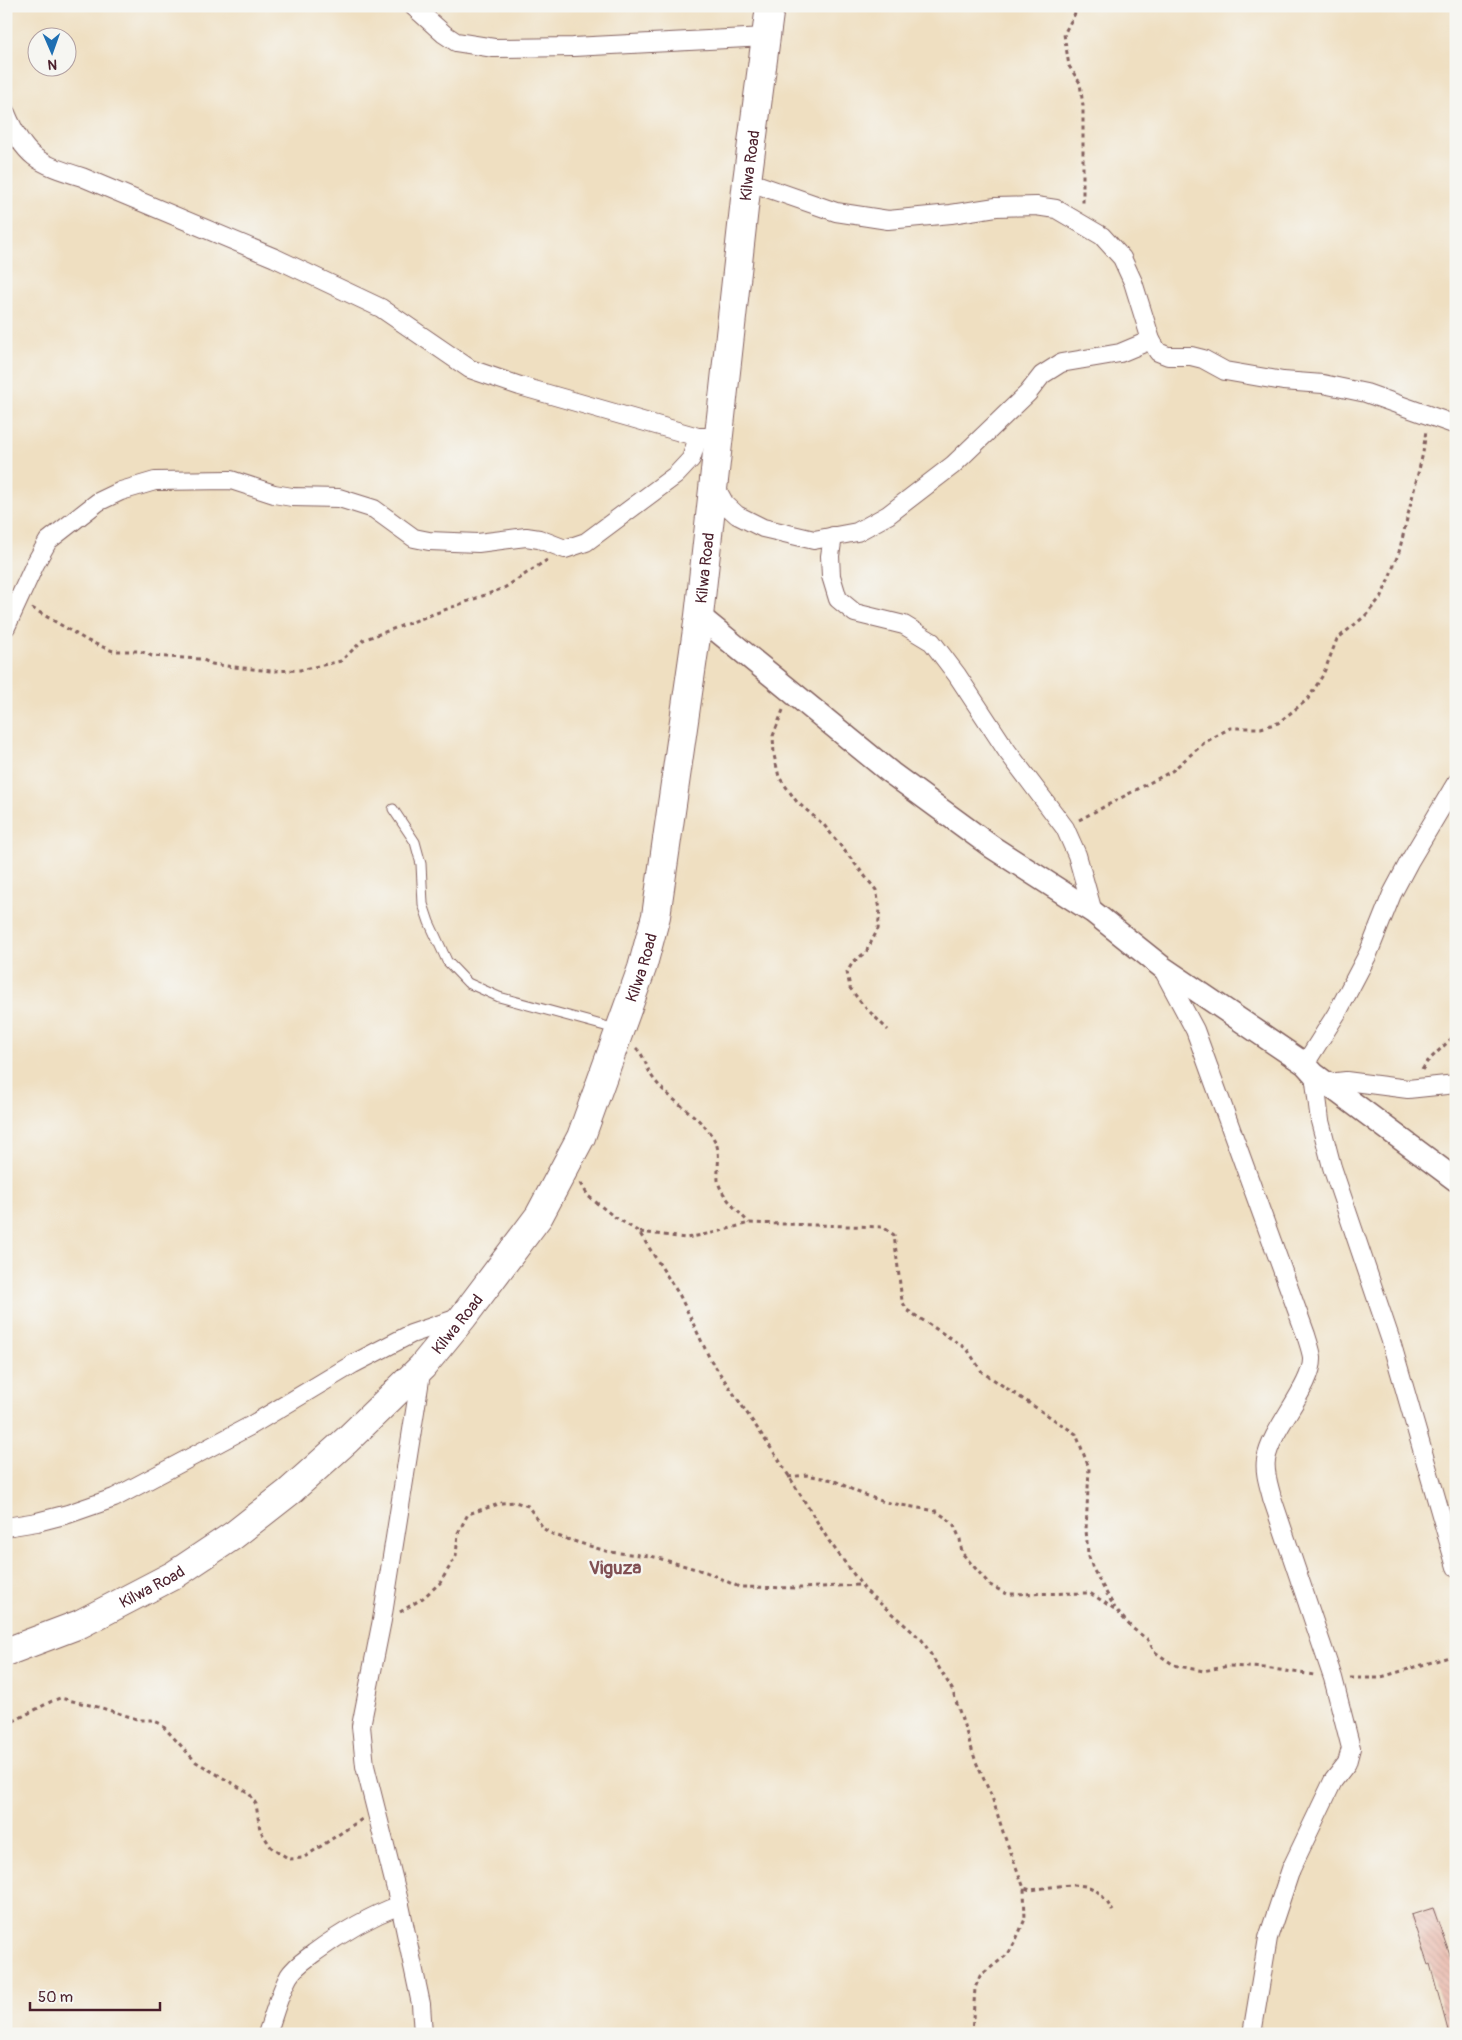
<svg xmlns="http://www.w3.org/2000/svg" width="1462" height="2040" font-family="Pangolin,sans-serif">
<style>
.building{fill:url(#building-back-hatch)}
.lines{fill:none;stroke-linecap:round;stroke-linejoin:round}
.service-casing{stroke:#846260;stroke-width:11}
.minor-casing{stroke:#846260;stroke-width:20}
.tertiary-casing{stroke:#846260;stroke-width:25}
.trunk-casing{stroke:#846260;stroke-width:30}
.path{stroke:#846260;stroke-width:3;stroke-dasharray:4 4;stroke-linecap:butt}
.service{stroke:#fff;stroke-width:9}
.minor{stroke:#fff;stroke-width:18}
.tertiary{stroke:#fff;stroke-width:22}
.trunk{stroke:#fff;stroke-width:28}
.labels{text-anchor:middle;stroke-width:4.5;stroke-linejoin:round;paint-order:stroke}
.street-label{font-size:16px;fill:#4a1f2b;stroke:#f6f6f2}
.quarter-label{font-size:19px;font-weight:bold;fill:#815053;stroke:#f6f6f2}
</style>
<defs>
<pattern id="building-back-hatch" width="6" height="6" patternUnits="userSpaceOnUse" patternTransform="scale(1.25)"><rect width="6" height="6" fill="#e6ab9c"/><path d="M-1 5l2 2M0 0l6 6M5-1l2 2" fill="none" stroke="#bc8b7f"/></pattern>
</defs>
<rect width="100%" height="100%" fill="#f6f6f2"/>
<filter id="ink" filterUnits="userSpaceOnUse"><feTurbulence type="fractalNoise" baseFrequency=".02" numOctaves="2"/><feDisplacementMap in="SourceGraphic" scale="10" xChannelSelector="R" yChannelSelector="G"/><feConvolveMatrix kernelMatrix="1 2 1 2 8 2 1 2 1" color-interpolation-filters="sRGB"/></filter>
<filter id="wash" filterUnits="userSpaceOnUse"><feTurbulence type="fractalNoise" baseFrequency=".0096" numOctaves="4" result="noise"/><feDisplacementMap in="SourceGraphic" scale="20" xChannelSelector="R" yChannelSelector="G"/><feGaussianBlur stdDeviation="1.12" result="paint"/><feColorMatrix in="noise" values="0 0 0 0 0 0 0 0 0 0 0 0 0 0 0 0 0 1.4 0 .05"/><feComposite in="paint" operator="in"/></filter>
<g filter="url(#wash)">
<rect width="100%" height="100%" fill="#efdfc1"/>
<g id="blocks">
<polygon class="building" points="1433,1908 1456,1972 1456,2034 1449,2034 1430,1964 1428,1965 1411,1915"/>
</g>
</g>
<g filter="url(#ink)">
<use href="#blocks" fill-opacity="0" stroke="#846260" stroke-width="1"/>
<g class="lines">
<defs>
<polyline id="service" points="393,809 415,842 421,864 423,904 429,922 447,961 468,983 499,997 616,1029"/>
<g id="minor">
<polyline points="413,6 444,34 456,42 494,48 573,47 766,37"/>
<path d="M 6,113 C 25,158 37,163 82,177 L 275,258 L 381,308 L 470,369 L 520,386 L 698,437 L 710,437"/>
<polyline points="747,181 836,212 888,220 951,214 996,207 1036,206 1056,209 1102,236 1122,258 1133,282 1151,340 1158,352 1168,356 1191,356 1203,359 1225,371 1283,381 1323,384 1366,393 1456,425"/>
<polyline points="714,484 725,504 737,515 763,528 814,540 857,532 888,515 953,465 1028,393 1042,375 1061,363 1120,353 1151,340"/>
<polyline points="833,536 830,556 831,576 838,599 855,613 904,625 932,642 957,675 1007,751 1065,828 1077,855 1093,912"/>
<polyline points="6,627 35,564 48,541 98,502 121,491 155,481 231,480 274,494 292,497 339,498 374,509 414,538 429,541 478,543 526,537 539,539 565,549 586,542 676,475 691,459 698,437"/>
<path d="M 1162,968 L 1195,1030 L 1306,1335 C 1308,1342 1311,1350 1312,1357 C 1314,1385 1271,1428 1266,1460 C 1264,1472 1269,1486 1272,1498 L 1333,1678 L 1351,1748 L 1347,1763 L 1333,1781 L 1291,1869 L 1268,1938 L 1252,2034"/>
<polyline points="1305,1064 1337,1013 1368,954 1392,894 1409,862 1456,783"/>
<polyline points="1314,1074 1320,1121 1332,1167 1390,1338 1456,1567"/>
<polyline points="1328,1083 1346,1081 1408,1089 1456,1084"/>
<polyline points="422,1367 382,1620 361,1726 365,1766 400,1905 421,2004 423,2034"/>
<polyline points="6,1527 37,1522 68,1514 114,1498 250,1426 353,1364 411,1334 461,1317"/>
<path d="M 267,2034 C 274,2015 279,1994 289,1976 C 295,1966 305,1960 314,1953 C 341,1933 368,1917 400,1905"/>
</g>
<polyline id="tertiary" points="699,616 891,773 992,847 1093,912 1162,967 1305,1064 1314,1074 1456,1180"/>
<g id="trunk">
<path id="s1" d="M 6,1652 L 80,1624 L 174,1575 L 234,1535 L 289,1492 L 347,1440 L 422,1367 L 463,1317 L 539,1216 L 581,1137 L 642,968 L 656,916 L 699,616 L 747,181 L 770,6"/>
</g>
</defs>
<use href="#service" class="service-casing"/>
<use href="#minor" class="minor-casing"/>
<use href="#tertiary" class="tertiary-casing"/>
<use href="#trunk" class="trunk-casing"/>
<g class="path">
<polyline points="1079,6 1064,34 1069,66 1080,83 1083,106 1083,204"/>
<polyline points="32,608 88,641 113,651 140,651 152,656 201,659 212,664 234,667 271,671 300,670 341,661 363,640 504,588 547,560"/>
<polyline points="783,710 773,736 774,755 779,777 797,802 824,825 876,890 880,909 878,929 866,952 853,962 847,972 850,988 862,1004 888,1030"/>
<polyline points="1079,820 1172,771 1204,743 1230,728 1261,728 1278,723 1308,699 1323,675 1337,639 1365,616 1382,596 1399,552 1423,453 1426,430"/>
<path d="M 636,1048 C 645,1056 646,1068 653,1078 C 670,1102 701,1115 715,1141 C 721,1152 717,1168 718,1180 C 719,1194 740,1213 749,1223"/>
<polyline points="1422,1070 1427,1062 1456,1034"/>
<path d="M 581,1183 L 588,1196 L 612,1215 L 639,1232 L 680,1296 L 710,1359 L 779,1460 L 829,1541 L 866,1591 L 922,1640 L 952,1689 L 976,1762 L 992,1797 L 1004,1835 L 1024,1888 L 1031,1890 C 1047,1888 1081,1880 1095,1890 C 1103,1895 1108,1904 1113,1911"/>
<polyline points="640,1232 686,1238 717,1232 749,1223 883,1227 894,1235 902,1301 907,1310 967,1349 982,1372 1076,1434 1089,1468 1086,1530 1088,1554 1093,1569 1115,1608"/>
<polyline points="788,1477 806,1475 833,1480 857,1492 884,1502 936,1511 953,1523 960,1539 962,1553 990,1585 1007,1594 1090,1593 1116,1610 1132,1628 1147,1639 1155,1652 1174,1665 1203,1671 1229,1666 1265,1668 1314,1675"/>
<polyline points="400,1612 423,1598 440,1583 456,1556 458,1533 468,1514 502,1503 515,1502 528,1506 544,1529 554,1535 609,1552 651,1556 706,1572 739,1587 801,1588 859,1585"/>
<polyline points="1350,1678 1378,1678 1456,1655"/>
<polyline points="6,1705 14,1721"/>
<polyline points="6,1725 52,1701 60,1698 102,1708 140,1720 152,1720 161,1724 196,1762 249,1793 256,1804 260,1830 271,1847 289,1859 303,1858 362,1819"/>
<polyline points="972,2034 975,1988 980,1976 1008,1954 1015,1942 1025,1919 1024,1888"/>
</g>
<use href="#service" class="service"/>
<use href="#minor" class="minor"/>
<use href="#tertiary" class="tertiary"/>
<use href="#trunk" class="trunk"/>
</g>
</g>
<g class="labels">
<g class="street-label">
<text dy="6" stroke="none"><textPath href="#s1" startOffset="1780">Kilwa Road</textPath></text>
<text dy="6" stroke="none"><textPath href="#s1" startOffset="1375">Kilwa Road</textPath></text>
<text dy="6" stroke="none"><textPath href="#s1" startOffset="970">Kilwa Road</textPath></text>
<text dy="6" stroke="none"><textPath href="#s1" startOffset="565">Kilwa Road</textPath></text>
<text dy="6" stroke="none"><textPath href="#s1" startOffset="160">Kilwa Road</textPath></text>
</g>
<g class="quarter-label">
<text x="615" y="1574">Viguza</text>
</g>
</g>
<rect width="1462" height="2040" fill="none" stroke="#f6f6f2" stroke-width="25"/>
<g transform="translate(52 52) rotate(178)"><circle r="24" fill="#f6f6f2" stroke="#b1a0a2"/>
<path d="M0-4L9 19L0 12L-9 19Z" fill="#1f6fb2"/>
<text y="-8" font-size="14" font-weight="bold" text-anchor="middle" fill="#4a1f2b">N</text>
</g>
<path d="M30 2002v8h130v-8" fill="none" stroke="#4a1f2b" stroke-width="2.5"/>
<text x="38" y="2002" font-size="15" fill="#4a1f2b" stroke="#f6f6f2" stroke-width="4" paint-order="stroke">50 m</text>
</svg>
